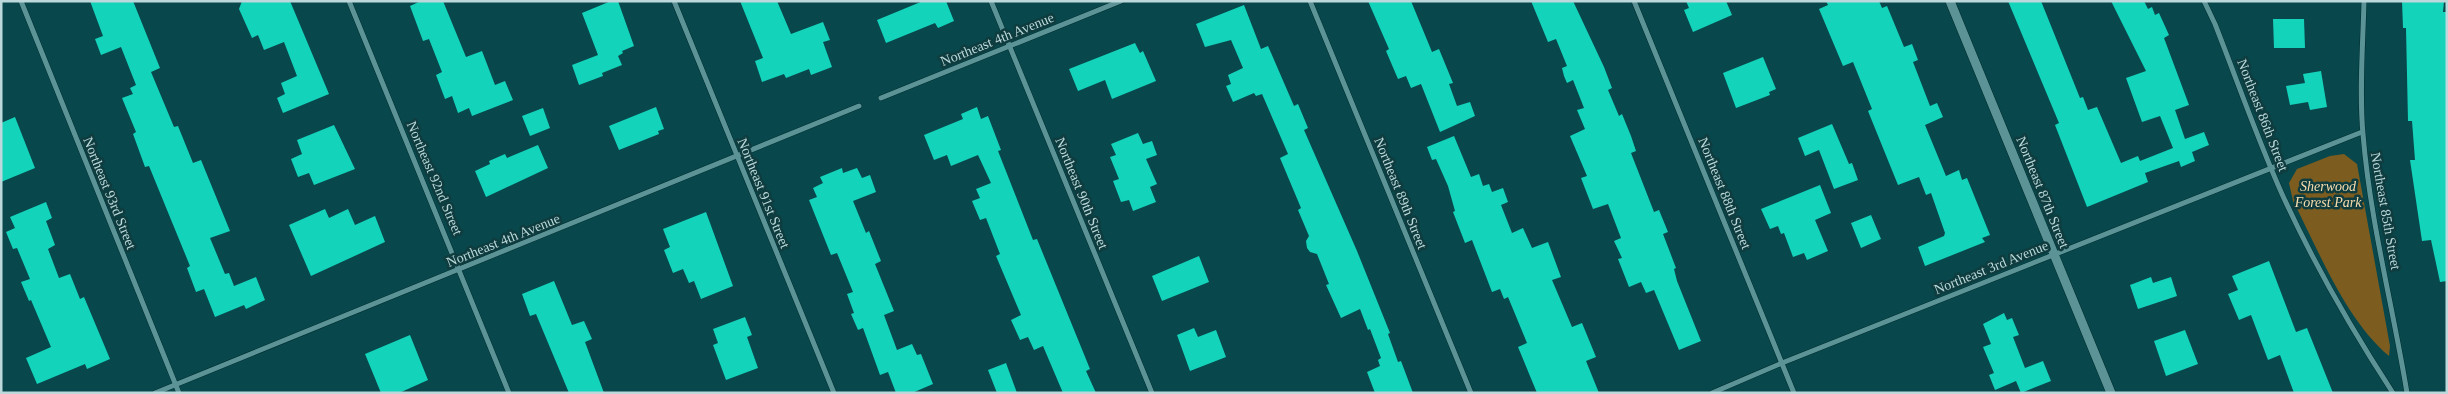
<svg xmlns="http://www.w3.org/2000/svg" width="2448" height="394" font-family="Georgia,serif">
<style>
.green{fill:#7c5c1f}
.building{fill:#14d3bb}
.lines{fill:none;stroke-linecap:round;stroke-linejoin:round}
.minor-casing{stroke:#002d2f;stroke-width:6}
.tertiary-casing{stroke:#002d2f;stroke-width:10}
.minor{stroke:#5b9397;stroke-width:5}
.tertiary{stroke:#5b9397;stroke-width:9}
.labels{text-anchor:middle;stroke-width:5;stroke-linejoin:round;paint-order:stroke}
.street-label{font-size:14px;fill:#bcd8da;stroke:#0f3c3f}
.park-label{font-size:14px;font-style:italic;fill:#f9deaf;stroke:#0f3c3f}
</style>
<rect width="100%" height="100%" fill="#08484c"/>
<path class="green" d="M 2344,154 L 2357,164 L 2390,346 L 2389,356 C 2345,319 2319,251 2293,201 L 2289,183 L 2297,169 L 2330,156 Z"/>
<g class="building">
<polygon points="90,1 133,1 160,68 151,72 174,127 178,126 193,163 201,160 230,231 210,238 225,274 229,273 234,286 256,277 265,300 246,309 244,305 215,317 204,289 196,292 187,268 190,266 149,166 145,167 133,134 136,132 122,98 133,94 130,88 136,85 121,47 101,55 95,39 103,36"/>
<polygon points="242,1 290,1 329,94 283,113 277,98 285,94 281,83 297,76 284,42 264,50 258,35 252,38 239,9"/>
<polygon points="421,1 443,1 466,57 482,51 495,85 505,81 513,100 472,116 469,108 458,113 452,96 445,99 436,75 442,72 429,39 423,41 410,6"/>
<polygon points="611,1 618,1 634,46 622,51 623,53 618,56 622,65 602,73 603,76 579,85 572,65 598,55 582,13"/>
<polygon points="740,1 777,1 791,34 823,22 830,40 823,42 832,67 811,75 809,69 786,78 784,74 762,82 755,61 763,58"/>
<polygon points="923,1 946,1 954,21 938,28 935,23 886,43 877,20"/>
<polygon points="1368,1 1411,1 1432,52 1439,49 1453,83 1449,84 1457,106 1470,102 1475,116 1440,132 1421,84 1411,88 1406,76 1398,79 1386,51 1389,49"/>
<polygon points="1531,1 1573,1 1604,67 1612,88 1608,90 1619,116 1622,114 1631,136 1636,151 1631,153 1654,212 1659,210 1668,232 1663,234 1676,268 1674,269 1677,281 1701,341 1679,350 1654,290 1646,293 1641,282 1629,287 1618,259 1622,258 1614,241 1621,238 1608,204 1593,209 1581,178 1587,176 1570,136 1585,129 1577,110 1584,108 1573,80 1567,83 1564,76 1562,68 1567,66 1556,39 1548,42"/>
<polygon points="1686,1 1726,1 1732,15 1693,32 1684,10 1689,8"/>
<polygon points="1826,1 1879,1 1882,8 1887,6 1904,47 1912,44 1918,60 1913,62 1930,106 1937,103 1943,117 1925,125 1946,176 1959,170 1962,180 1967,178 1990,235 1982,238 1985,242 1925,266 1918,247 1944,236 1945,233 1931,193 1926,195 1919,177 1898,185 1868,111 1872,109 1853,62 1843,66 1819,9 1828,5"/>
<polygon points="2008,1 2041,1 2080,98 2083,97 2088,110 2097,107 2121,163 2138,156 2140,161 2173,148 2160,116 2142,122 2126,78 2146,71 2111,1 2144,1 2148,9 2152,7 2155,15 2159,13 2169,35 2164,38 2189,105 2175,110 2185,139 2204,132 2209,145 2192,152 2195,161 2181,167 2179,161 2145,173 2148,182 2087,207 2055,125 2059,123"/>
<polygon points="2402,1 2444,1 2443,12 2447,12 2447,281 2440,282 2431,240 2422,241 2410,160 2415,160 2412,121 2408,121 2406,28 2403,28"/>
<polygon points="1244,5 1261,49 1268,46 1294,106 1298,104 1308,128 1304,130 1357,251 1390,333 1388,334 1398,362 1401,361 1413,393 1375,393 1367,372 1380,366 1378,360 1381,358 1370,329 1368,330 1360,309 1341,318 1326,285 1329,284 1317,254 1310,252 1307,248 1306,241 1309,236 1298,210 1301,208 1280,158 1288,154 1262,94 1256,96 1254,93 1233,102 1226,86 1231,84 1228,75 1243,68 1231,40 1205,47 1196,24"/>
<polygon points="2273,19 2304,19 2305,48 2274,48"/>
<polygon points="1135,43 1140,53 1143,51 1156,81 1112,99 1105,80 1078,91 1069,69"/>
<polygon points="1763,57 1776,89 1769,92 1770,95 1736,108 1723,73"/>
<polygon points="2321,71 2327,107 2310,110 2308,102 2290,105 2286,86 2305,83 2303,74"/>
<polygon points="656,107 664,129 658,131 659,134 619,150 609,126"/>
<polygon points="977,107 981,119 988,116 1001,150 998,151 1033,240 1037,239 1090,369 1086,371 1096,393 1063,393 1043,346 1034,350 1028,337 1020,340 1011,320 1021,315 996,256 1000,254 986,218 980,220 972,201 980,198 976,189 991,183 978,155 951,166 947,155 934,160 924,135 963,119 961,114"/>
<polygon points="543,108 550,128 530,136 522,116"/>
<polygon points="15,117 35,168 1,182 1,123"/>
<polygon points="1832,124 1849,164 1852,163 1858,180 1834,189 1819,150 1805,156 1798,138"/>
<polygon points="334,125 355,169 314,185 309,173 298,177 291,159 302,154 297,140"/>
<polygon points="1138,133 1143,144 1152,141 1157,155 1146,159 1157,184 1150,187 1156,202 1133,211 1129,200 1121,202 1113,181 1119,179 1110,157 1116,155 1111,144"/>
<polygon points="1454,136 1471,177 1479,174 1483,186 1489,184 1492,192 1503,188 1508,202 1501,205 1512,233 1523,228 1532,248 1548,242 1561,277 1552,280 1572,327 1582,323 1596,357 1586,361 1599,393 1537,393 1518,347 1527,343 1508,297 1504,299 1500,289 1492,292 1472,240 1465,243 1453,212 1455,211 1448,186 1436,159 1432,160 1427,147"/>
<polygon points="538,145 548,168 486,197 475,171 490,164 489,161 505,154 507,158"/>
<polygon points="842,168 843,173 857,168 862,178 870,175 876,192 853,201 866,233 869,231 881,261 875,264 894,311 884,315 897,350 912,344 917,355 921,354 933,384 912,393 896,393 888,372 880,375 863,328 858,330 851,314 854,313 847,294 853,292 837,253 831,255 809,200 817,197 813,188 823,183 820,177"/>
<polygon points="1820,185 1831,213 1815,220 1828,251 1807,260 1804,253 1793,257 1784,233 1781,234 1778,226 1770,229 1761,209"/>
<polygon points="46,202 52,218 46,221 55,245 48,249 59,278 70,274 80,299 84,297 110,359 87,369 85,364 37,384 26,358 51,347 31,300 29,301 21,282 30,279 17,248 13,249 6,232 15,228 10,217"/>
<polygon points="325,209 329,218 348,209 355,225 375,216 385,242 311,276 289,225"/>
<polygon points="706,212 733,286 701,299 694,281 689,283 683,269 673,273 664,250 670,247 663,229"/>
<polygon points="1871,215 1881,239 1861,248 1851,223"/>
<polygon points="1199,256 1209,282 1162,301 1152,276"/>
<polygon points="2269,261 2296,332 2307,328 2333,393 2294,393 2280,355 2268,360 2251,315 2239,320 2228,294 2238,290 2232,276"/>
<polygon points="2151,277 2153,283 2171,277 2177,296 2138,309 2130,285"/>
<polygon points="554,281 572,325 584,321 592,339 585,342 604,393 569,393 536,314 530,316 522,294"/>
<polygon points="2004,313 2007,320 2012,318 2019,335 2013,337 2025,368 2043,361 2051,381 2021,393 2016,381 1995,390 1989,375 1994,373 1983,347 1991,344 1983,324"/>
<polygon points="745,317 752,335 747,337 758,368 726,380 713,345 718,343 713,329"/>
<polygon points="1194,328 1198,337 1216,330 1226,357 1190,371 1177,335"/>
<polygon points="2185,330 2198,364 2166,376 2154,341"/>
<polygon points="410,335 428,380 399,393 381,393 365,354"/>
<polygon points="1006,363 1017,393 997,393 988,370"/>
</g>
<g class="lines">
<defs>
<g id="minor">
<polyline points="21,1 179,393"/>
<polyline points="349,1 509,393"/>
<polyline points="674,1 834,393"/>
<polyline points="991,1 1152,393"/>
<polyline points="1310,1 1471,393"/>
<polyline points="1634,1 1794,393"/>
<path d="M 2204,1 L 2215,24 C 2237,80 2257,138 2282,194 C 2313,262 2352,330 2393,393"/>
<path d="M 2364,1 C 2363,44 2359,92 2363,134 C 2370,221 2393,307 2407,393"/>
<polyline points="881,98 1121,1"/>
<polyline points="155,393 859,106"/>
<polyline points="1712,393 1782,363 2362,132"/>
</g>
<polyline id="tertiary" points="1950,1 2111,393"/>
</defs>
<use href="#minor" class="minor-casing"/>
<use href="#tertiary" class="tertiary-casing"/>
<use href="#minor" class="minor"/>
<use href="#tertiary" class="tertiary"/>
</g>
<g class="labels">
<g class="street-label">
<text transform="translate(997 39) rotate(-22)" y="5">Northeast 4th Avenue</text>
<text transform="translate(2263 115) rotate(69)" y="5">Northeast 86th Street</text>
<text transform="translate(435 178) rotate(67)" y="5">Northeast 92nd Street</text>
<text transform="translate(2043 192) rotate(68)" y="5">Northeast 87th Street</text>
<text transform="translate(110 193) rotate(68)" y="5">Northeast 93rd Street</text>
<text transform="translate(764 193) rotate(68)" y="5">Northeast 91st Street</text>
<text transform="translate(1082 193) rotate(68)" y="5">Northeast 90th Street</text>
<text transform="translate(1401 193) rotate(68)" y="5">Northeast 89th Street</text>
<text transform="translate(1725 193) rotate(68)" y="5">Northeast 88th Street</text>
<text transform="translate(2386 211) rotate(80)" y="5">Northeast 85th Street</text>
<text transform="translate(503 240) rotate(-22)" y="5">Northeast 4th Avenue</text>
<text transform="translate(1991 267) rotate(-22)" y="5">Northeast 3rd Avenue</text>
</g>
<g class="park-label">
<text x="2328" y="191">Sherwood<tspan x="2328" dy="16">Forest Park</tspan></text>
</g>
</g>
<rect width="2448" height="394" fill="none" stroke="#bcd8da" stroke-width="5"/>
</svg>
